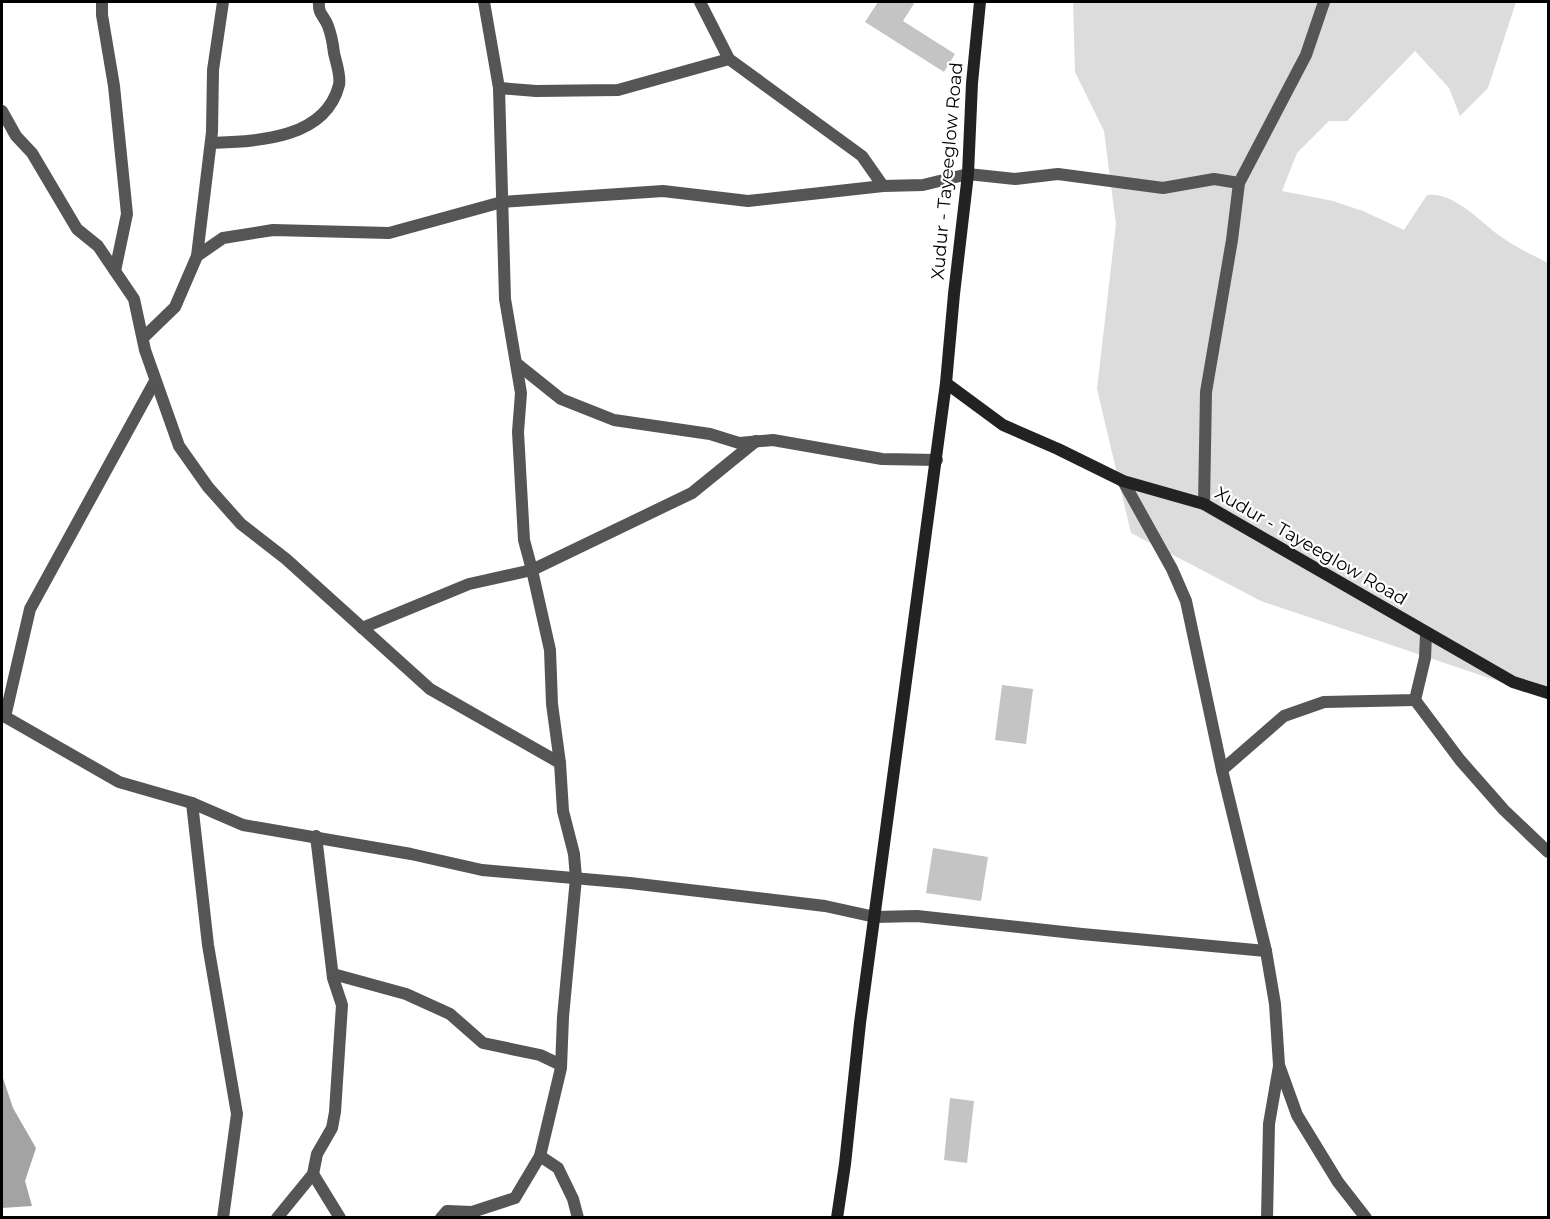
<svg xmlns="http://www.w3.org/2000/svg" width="1550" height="1219" font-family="Montserrat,sans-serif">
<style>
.green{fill:#dcdcdc}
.water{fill:#a3a3a3}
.building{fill:#c4c4c4}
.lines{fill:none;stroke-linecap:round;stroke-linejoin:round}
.street{stroke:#555;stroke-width:12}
.secondary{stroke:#222;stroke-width:12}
.labels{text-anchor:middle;stroke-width:4.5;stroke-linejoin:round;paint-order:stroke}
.street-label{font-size:18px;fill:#000;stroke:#fff}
</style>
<rect width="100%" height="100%" fill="#fff"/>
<path class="green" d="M 1073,2 L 1516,2 L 1488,88 L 1460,116 L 1449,88 L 1415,51 L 1347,121 L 1329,121 L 1297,153 L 1282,191 L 1333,201 L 1363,211 L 1404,230 L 1427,195 C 1454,191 1481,223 1503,238 C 1517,248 1533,255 1548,263 L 1548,695 L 1536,694 L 1261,601 L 1131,533 L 1097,389 L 1116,224 L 1104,131 L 1075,72 Z"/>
<polygon class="water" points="2,1075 13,1108 36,1148 25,1181 32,1206 2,1208"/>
<g class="building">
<polygon points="878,2 915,2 903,21 955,54 944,72 865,22"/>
<polygon points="1002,685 1033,689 1026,744 995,740"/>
<polygon points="933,848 988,857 981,901 926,893"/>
<polygon points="950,1098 974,1101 967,1163 944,1160"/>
</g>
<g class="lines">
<g class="street">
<polyline points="102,2 102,15 114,86 127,214 115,271"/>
<polyline points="700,2 729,59 862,156 883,186"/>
<polyline points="499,88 536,91 618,90 729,59"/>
<polyline points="2,111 16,136 32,153 77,229 98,246 134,299 145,350 179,446 208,487 241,524 286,559 430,689 560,763"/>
<path d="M 211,143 C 256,141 325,140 339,85 C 341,76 336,62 334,53 C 333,44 331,34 328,26 C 324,15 318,15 319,2"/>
<polyline points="197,256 223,238 273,230 389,233 502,202 663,191 748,201 883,186 923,185 968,174 1015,179 1058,174 1163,188 1214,179 1239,183"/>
<polyline points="143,338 175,307 197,256 212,132 213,70 223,2"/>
<polyline points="516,363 561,399 614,420 710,434 739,443 773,440 882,459 937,460"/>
<polyline points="1123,481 1172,569 1186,601 1222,770 1266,951 1275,1004 1279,1065 1297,1115 1338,1182 1366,1218"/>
<polyline points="1204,504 1206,392 1232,240 1239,183 1306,55 1324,2"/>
<polyline points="362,628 469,584 532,570 692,493 756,441"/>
<polyline points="1415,700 1460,760 1504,810 1548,852"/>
<polyline points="2,715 119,782 192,803 243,825 411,854 482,870 630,883 825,906 875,917 917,916 1082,934 1266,951"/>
<polyline points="5,717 30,609 155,381"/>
<polyline points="1222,770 1284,716 1324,702 1415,700 1425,658 1426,634"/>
<polyline points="192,803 208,945 237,1114 223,1218"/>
<polyline points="333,974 406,994 450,1014 483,1043 540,1055 561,1065"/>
<polyline points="540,1156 558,1168 573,1199 578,1218"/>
<polyline points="313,1174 340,1218"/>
<polyline points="277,1218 313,1174 317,1154 332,1128 335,1112 342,1005 333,978 316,836"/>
<polyline points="441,1218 447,1211 472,1212 515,1198 540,1156 561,1068 563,1017 576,878 574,854 563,811 560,763 552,704 550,650 532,570 524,540 518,432 521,393 505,299 499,88 484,2"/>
<polyline points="1267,1218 1269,1124 1279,1066"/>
</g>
<g class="secondary">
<polyline points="946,383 1003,425 1058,449 1123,481 1204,504 1513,682 1548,693"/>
<polyline points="837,1218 845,1164 860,1023 946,383 954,294 968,174 972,83 980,2"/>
</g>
</g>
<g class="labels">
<g class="street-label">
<text transform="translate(947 171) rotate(-85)" y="6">Xudur - Tayeeglow Road</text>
<text transform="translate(1311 546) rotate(30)" y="6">Xudur - Tayeeglow Road</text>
</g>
</g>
<rect width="1550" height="1219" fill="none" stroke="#000000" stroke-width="6"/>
</svg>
